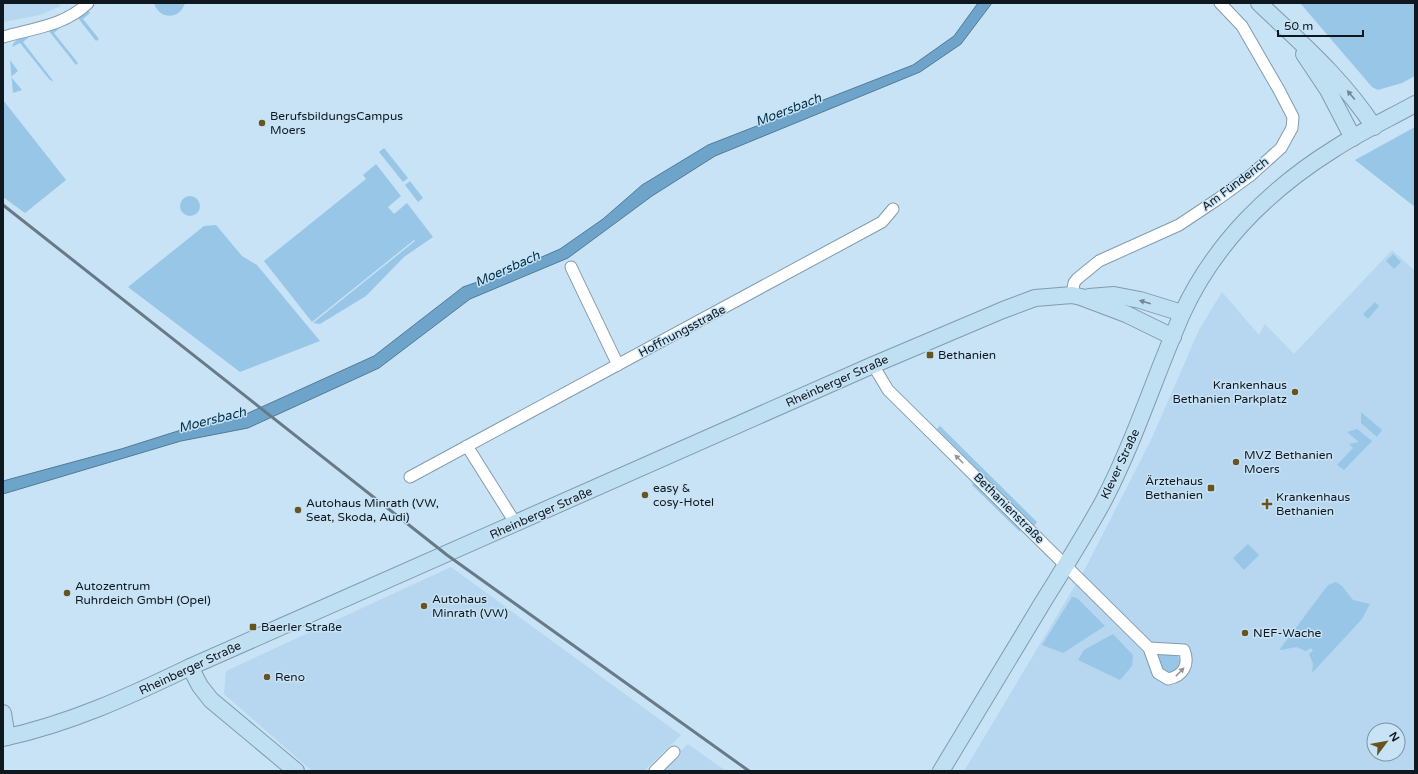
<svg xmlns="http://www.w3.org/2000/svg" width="1418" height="774" font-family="'Varela Round',sans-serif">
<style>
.built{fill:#b6d7ef;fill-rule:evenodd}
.green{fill:#98c6e6}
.water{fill:#6ea4c9;stroke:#517a96}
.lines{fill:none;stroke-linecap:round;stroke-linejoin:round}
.minor-casing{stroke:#829bad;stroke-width:13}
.secondary-casing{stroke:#829bad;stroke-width:18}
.minor{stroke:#fff;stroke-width:11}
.secondary{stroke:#bee0f2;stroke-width:16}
.rail{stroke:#687a87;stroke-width:3}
.oneway{fill:#6f8693}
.oneway2{fill:#93979a}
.poi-dot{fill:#665421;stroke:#c8e3f6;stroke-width:1.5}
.labels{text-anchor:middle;stroke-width:3;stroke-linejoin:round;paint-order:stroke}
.poi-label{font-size:12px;fill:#0e181e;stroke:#c8e3f6;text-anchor:start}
.street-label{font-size:12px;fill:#0e181e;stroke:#c8e3f6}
.water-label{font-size:13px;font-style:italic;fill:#01304a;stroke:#c8e3f6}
</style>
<rect width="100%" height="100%" fill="#c8e3f6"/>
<g class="built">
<polygon points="3,3 58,3 61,6 40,15 3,22"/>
<path d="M 1392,250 L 1415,271 L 1415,771 L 964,771 L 1086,567 L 1151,440 L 1199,330 L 1222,292 L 1259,335 L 1265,324 L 1294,354 ZM 1374,730 L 1398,730 L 1398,754 L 1374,754 Z"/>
<polygon points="451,567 681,735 644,771 312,771 224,694 226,671"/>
<polygon points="688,744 726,771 660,771"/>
</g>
<g class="green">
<path d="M 154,3 L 185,3 C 180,20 159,20 154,3 Z"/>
<polygon points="1300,3 1415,3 1415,76 1402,83 1378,90 1372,87"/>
<polygon points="88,10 90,13 83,19 99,39 96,41 78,18"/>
<polygon points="61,27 54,33 78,63 76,65 49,31"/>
<path d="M 30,36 L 23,42 L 54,82 L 49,79 L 20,43 L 12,47 C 15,38 21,38 30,36 Z"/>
<polygon points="10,60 18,71 11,77 22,90 13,93"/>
<polygon points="3,100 66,180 25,213 3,197"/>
<polygon points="1415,127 1415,207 1355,160"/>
<polygon points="384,148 408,178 403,182 379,152"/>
<polygon points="376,164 401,196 388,207 394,214 407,203 433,237 404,257 366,296 320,324 313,323 415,241 414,240 312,322 264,261 366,179 363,175"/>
<polygon points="410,181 423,198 418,202 405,185"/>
<circle cx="190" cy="206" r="10"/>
<polygon points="216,225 242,256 257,265 320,341 240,372 128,287 204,226"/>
<polygon points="1393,254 1401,262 1394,269 1386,261"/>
<polygon points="1375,302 1379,306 1368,319 1363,314"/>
<polygon points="1361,412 1382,430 1377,437 1361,423"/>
<polygon points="940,426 1037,522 1034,526 937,429"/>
<polygon points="1357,429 1372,441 1344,470 1337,465 1353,448 1349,444 1359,442 1347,432"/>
<polygon points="974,481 1021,527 1020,532 972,485"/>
<polygon points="1248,544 1259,555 1244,570 1233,558"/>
<polygon points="1336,582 1342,586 1353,600 1370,604 1362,619 1312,673 1313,664 1309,654 1313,651 1311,648 1306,651 1296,647 1281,650 1280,649 1328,585"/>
<polygon points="1072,597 1077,598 1105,626 1063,653 1042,645"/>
<polygon points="1113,634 1133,655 1132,666 1120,680 1078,660 1084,650"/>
<polygon points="1161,655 1177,655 1180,661 1180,667 1174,673 1163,673 1157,659"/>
</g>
<polygon class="water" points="978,3 992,3 961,44 920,72 715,156 652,196 568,258 470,299 379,368 248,428 181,441 3,494 3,481 121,449 181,430 244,415 374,356 463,287 512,270 560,249 603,219 642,185 708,145 913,65 954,36"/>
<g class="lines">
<defs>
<g id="minor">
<path d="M 3,37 C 34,28 64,26 88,3"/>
<polyline points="571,267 618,365"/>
<polyline points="1072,295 1074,283 1077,279 1099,261 1179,225 1218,199 1251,175 1281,148 1292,128 1293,117 1279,90 1242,26 1220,3"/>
<path d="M 873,365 L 888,390 L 1149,648 L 1158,673 L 1168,679 C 1183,676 1190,665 1184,650 L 1149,648"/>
<polyline points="467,446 516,524"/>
<polyline points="410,477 882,222 893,209"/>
<polyline points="655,771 674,752"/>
</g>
<g id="secondary">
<path d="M 1259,3 C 1301,43 1342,78 1374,127"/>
<polyline points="1304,54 1328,90 1353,138"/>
<polyline points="1089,297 1114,295 1140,300 1182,313"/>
<polyline points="190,667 200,686 211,700 296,771"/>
<polyline points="3,713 7,737"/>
<path d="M 3,738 C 69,724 130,696 190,667 L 873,365 L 1003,310 L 1035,298 L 1072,295 L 1081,297 L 1126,314 L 1173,337"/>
<path d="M 941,771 C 975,715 1009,658 1043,602 C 1064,568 1085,535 1104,500 C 1135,440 1155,376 1182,314 C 1214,244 1270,189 1334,149 C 1360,132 1388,119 1415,104"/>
</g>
</defs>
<use href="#minor" class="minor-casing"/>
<use href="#secondary" class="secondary-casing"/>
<use href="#minor" class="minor"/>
<use href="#secondary" class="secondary"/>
<polyline class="rail" points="3,205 447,555 749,771"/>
</g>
<defs><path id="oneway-solid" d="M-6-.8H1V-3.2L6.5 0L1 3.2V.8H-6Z"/></defs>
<g class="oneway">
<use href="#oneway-solid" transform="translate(1351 95) rotate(-130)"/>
<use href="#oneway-solid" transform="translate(1145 302) rotate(-164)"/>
</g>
<g class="oneway2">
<use href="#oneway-solid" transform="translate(959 459) rotate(-135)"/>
<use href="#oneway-solid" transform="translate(1180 672) rotate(-46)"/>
</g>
<g class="poi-dot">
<circle cx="262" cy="123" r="4"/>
<rect x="926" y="351" width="8" height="8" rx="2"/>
<circle cx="1295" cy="392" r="4"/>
<circle cx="1236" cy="462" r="4"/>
<rect x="1207" y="484" width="8" height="8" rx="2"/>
<circle cx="645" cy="495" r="4"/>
<path d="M1265 498h4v4h4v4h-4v4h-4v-4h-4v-4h4z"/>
<circle cx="298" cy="510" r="4"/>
<circle cx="67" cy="593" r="4"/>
<circle cx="424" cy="606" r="4"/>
<rect x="249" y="623" width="8" height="8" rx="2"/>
<circle cx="1245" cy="633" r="4"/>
<circle cx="267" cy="677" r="4"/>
</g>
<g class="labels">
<g class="poi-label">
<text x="270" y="120">BerufsbildungsCampus<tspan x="270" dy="14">Moers</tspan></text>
<text x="938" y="359">Bethanien</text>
<text x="1287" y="389" text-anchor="end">Krankenhaus<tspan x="1287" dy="14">Bethanien Parkplatz</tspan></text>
<text x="1244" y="459">MVZ Bethanien<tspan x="1244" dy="14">Moers</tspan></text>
<text x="1203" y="485" text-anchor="end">Ärztehaus<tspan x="1203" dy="14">Bethanien</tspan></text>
<text x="653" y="492">easy &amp;<tspan x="653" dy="14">cosy-Hotel</tspan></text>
<text x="1276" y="501">Krankenhaus<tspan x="1276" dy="14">Bethanien</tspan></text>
<text x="306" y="507">Autohaus Minrath (VW,<tspan x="306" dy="14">Seat, Skoda, Audi)</tspan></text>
<text x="75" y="590">Autozentrum<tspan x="75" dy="14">Ruhrdeich GmbH (Opel)</tspan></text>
<text x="432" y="603">Autohaus<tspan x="432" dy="14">Minrath (VW)</tspan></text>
<text x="261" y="631">Baerler Straße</text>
<text x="1253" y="637">NEF-Wache</text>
<text x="275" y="681">Reno</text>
</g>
<g class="street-label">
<text transform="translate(1235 184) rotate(-37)" y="4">Am Fünderich</text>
<text transform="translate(682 331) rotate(-28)" y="4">Hoffnungsstraße</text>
<text transform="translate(837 381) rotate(-24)" y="4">Rheinberger Straße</text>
<text transform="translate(1120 464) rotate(-65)" y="4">Klever Straße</text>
<text transform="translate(1009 508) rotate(45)" y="4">Bethanienstraße</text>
<text transform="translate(541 513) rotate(-24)" y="4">Rheinberger Straße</text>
<text transform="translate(190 668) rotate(-25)" y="4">Rheinberger Straße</text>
</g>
<g class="water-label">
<text transform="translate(788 109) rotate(-21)" y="5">Moersbach</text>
<text transform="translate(507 268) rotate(-24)" y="5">Moersbach</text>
<text transform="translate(212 419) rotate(-14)" y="5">Moersbach</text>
</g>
</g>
<rect width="1418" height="774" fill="none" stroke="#0e181e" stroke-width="8"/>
<g transform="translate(1386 742) rotate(58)"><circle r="19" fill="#c8e3f6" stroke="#7e92a0"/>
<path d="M0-3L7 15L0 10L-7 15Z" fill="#665421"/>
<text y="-6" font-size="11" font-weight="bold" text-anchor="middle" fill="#0e181e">N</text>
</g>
<path d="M1278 30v6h85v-6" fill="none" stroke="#0e181e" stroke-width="2"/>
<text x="1284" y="30" font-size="12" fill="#0e181e" stroke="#c8e3f6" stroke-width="3" paint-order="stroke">50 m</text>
</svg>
